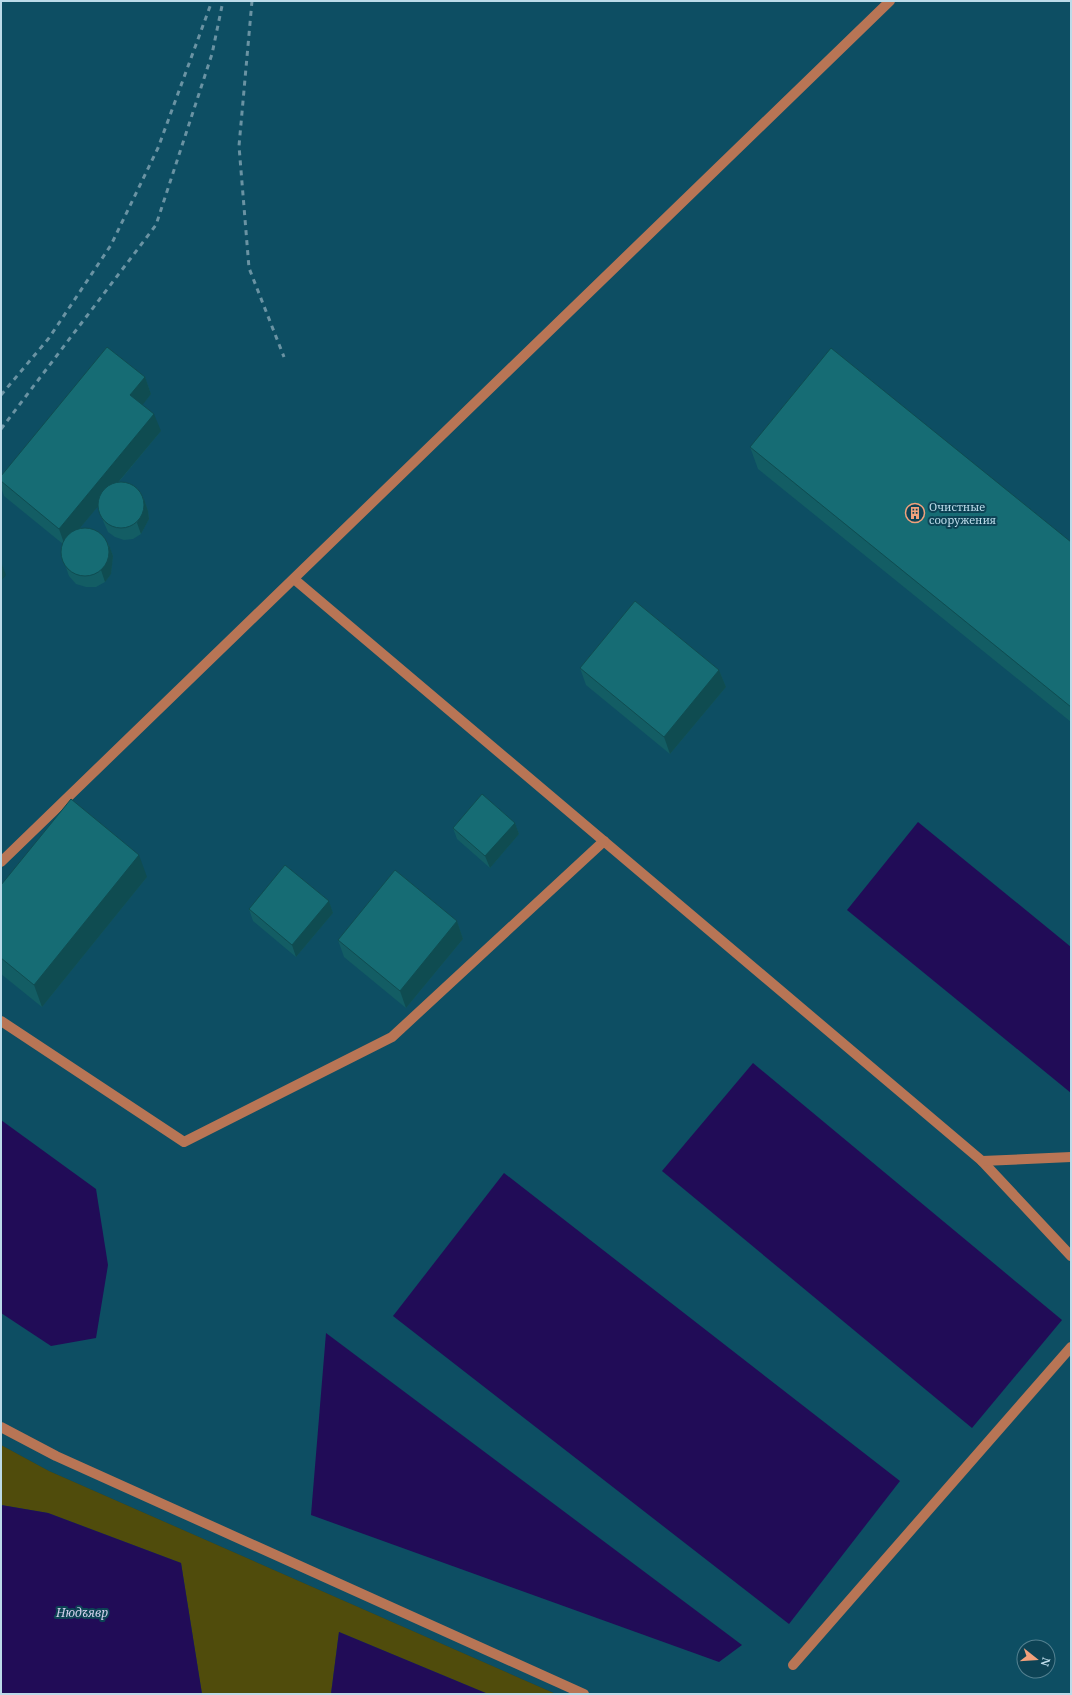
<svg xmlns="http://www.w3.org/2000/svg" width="1072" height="1695" font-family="'Noto Serif',serif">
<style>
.built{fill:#0d4e63;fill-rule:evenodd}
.green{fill:#504c0c}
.water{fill:#210c57}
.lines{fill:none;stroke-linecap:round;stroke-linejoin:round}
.minor{stroke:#b87555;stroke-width:10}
.rail{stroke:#6a93a3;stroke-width:3;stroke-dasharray:5 5;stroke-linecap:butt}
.wall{fill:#135d64}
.shaded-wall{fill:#0f4c51}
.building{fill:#166c74;stroke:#0f4c51}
.labels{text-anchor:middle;stroke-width:4;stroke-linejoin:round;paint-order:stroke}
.poi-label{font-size:11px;fill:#bcdbe9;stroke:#0d4355;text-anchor:start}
.water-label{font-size:12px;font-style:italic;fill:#cfcfea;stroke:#0d4355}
</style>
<rect width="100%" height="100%" fill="#0d4355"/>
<path class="built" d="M 1,1 L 1071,1 L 1071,1694 L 556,1694 L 49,1471 L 1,1445 ZM 1024,1647 L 1048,1647 L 1048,1671 L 1024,1671 Z"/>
<polygon class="green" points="1,1445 49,1471 556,1694 488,1694 339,1632 331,1694 202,1694 181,1563 48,1513 1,1505"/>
<g class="water">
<polygon points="918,822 1071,947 1071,1093 847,910"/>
<polygon points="753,1063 1062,1320 972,1428 662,1171"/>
<polygon points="1,1120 96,1189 108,1265 96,1338 51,1346 1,1313"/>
<polygon points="504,1173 900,1481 789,1624 393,1316"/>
<polygon points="326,1333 742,1645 719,1662 311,1515"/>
<polygon points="1,1505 48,1513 181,1563 202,1694 1,1694"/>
<polygon points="339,1632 488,1694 331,1694"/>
</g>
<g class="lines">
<g class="minor">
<polyline points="294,579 982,1161 1071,1256"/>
<polyline points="1,862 890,1"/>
<polyline points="1,1021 184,1142 392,1037 604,841"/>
<polyline points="982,1161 1071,1157"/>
<polyline points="1,1427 56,1456 584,1694"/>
<polyline points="793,1665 1071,1347"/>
</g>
<g class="rail">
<polyline points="252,1 239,146 249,268 284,357"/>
<polyline points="1,395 49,338 111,245 158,148 212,1"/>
<polyline points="1,429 156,225 212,54 223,1"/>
</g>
</g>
<g class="wall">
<polygon points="145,377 151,394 142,405 161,431 118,483 144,499 148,511 149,519 141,534 133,539 124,540 115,537 108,532 104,523 99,511 99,505 80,528 109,545 113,556 111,574 105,582 96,587 86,587 76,584 69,576 62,556 63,544 4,496 1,487 1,476"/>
<polygon points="750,447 1071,542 1071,722 758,469"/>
<polygon points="580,668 719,670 726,687 670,754 586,685"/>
<polygon points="515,823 519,834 490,868 457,839 453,828"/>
<polygon points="147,877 42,1007 1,974 1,885"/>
<polygon points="329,901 333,913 296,957 253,921 249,909"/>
<polygon points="457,921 463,939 406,1008 344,957 338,940"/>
</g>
<g class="shaded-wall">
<polygon points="145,377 151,394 137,412 130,395"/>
<polygon points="154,414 161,431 65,546 59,529"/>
<polygon points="144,499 148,511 149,519 141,534 137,523"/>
<polygon points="109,545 113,556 111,574 105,582 101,570"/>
<polygon points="1,562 6,575 1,581"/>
<polygon points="719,670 726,687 670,754 664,737"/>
<polygon points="515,823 519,834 490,868 485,856"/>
<polygon points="139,855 147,877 42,1007 34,985"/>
<polygon points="329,901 333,913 296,957 292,945"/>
<polygon points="457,921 463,939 406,1008 400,991"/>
</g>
<g class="building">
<polygon points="107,347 145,377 130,395 154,414 59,529 1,481 1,476"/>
<polygon points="831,348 1071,542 1071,707 750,447"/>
<circle cx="121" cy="505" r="23"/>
<circle cx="85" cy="552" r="24"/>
<polygon points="635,601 719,670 664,737 580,668"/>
<polygon points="482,794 515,823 485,856 453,828"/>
<polygon points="71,799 139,855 34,985 1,958 1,885"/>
<polygon points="285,865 329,901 292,945 249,909"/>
<polygon points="395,870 457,921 400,991 338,940"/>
</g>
<defs>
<symbol id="building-ring" viewBox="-11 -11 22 22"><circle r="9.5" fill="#0d4355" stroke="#f1a17c" stroke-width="1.5"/><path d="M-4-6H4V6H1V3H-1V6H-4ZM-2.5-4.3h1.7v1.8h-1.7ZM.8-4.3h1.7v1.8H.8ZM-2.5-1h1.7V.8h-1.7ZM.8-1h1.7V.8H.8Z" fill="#f1a17c"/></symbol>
</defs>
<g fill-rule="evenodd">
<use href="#building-ring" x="904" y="502" width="22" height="22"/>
</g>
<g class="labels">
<g class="poi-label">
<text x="929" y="511">Очистные<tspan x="929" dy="13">сооружения</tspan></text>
</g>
<g class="water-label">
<text x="82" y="1617">Нюдъявр</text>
</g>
</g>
<rect width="1072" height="1695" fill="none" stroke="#bcdbe9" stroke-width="4"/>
<g transform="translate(1036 1659) rotate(107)"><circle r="19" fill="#0d4355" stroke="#538090"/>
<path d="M0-3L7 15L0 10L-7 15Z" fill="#f1a17c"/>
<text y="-6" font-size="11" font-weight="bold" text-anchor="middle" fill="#bcdbe9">N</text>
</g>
</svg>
